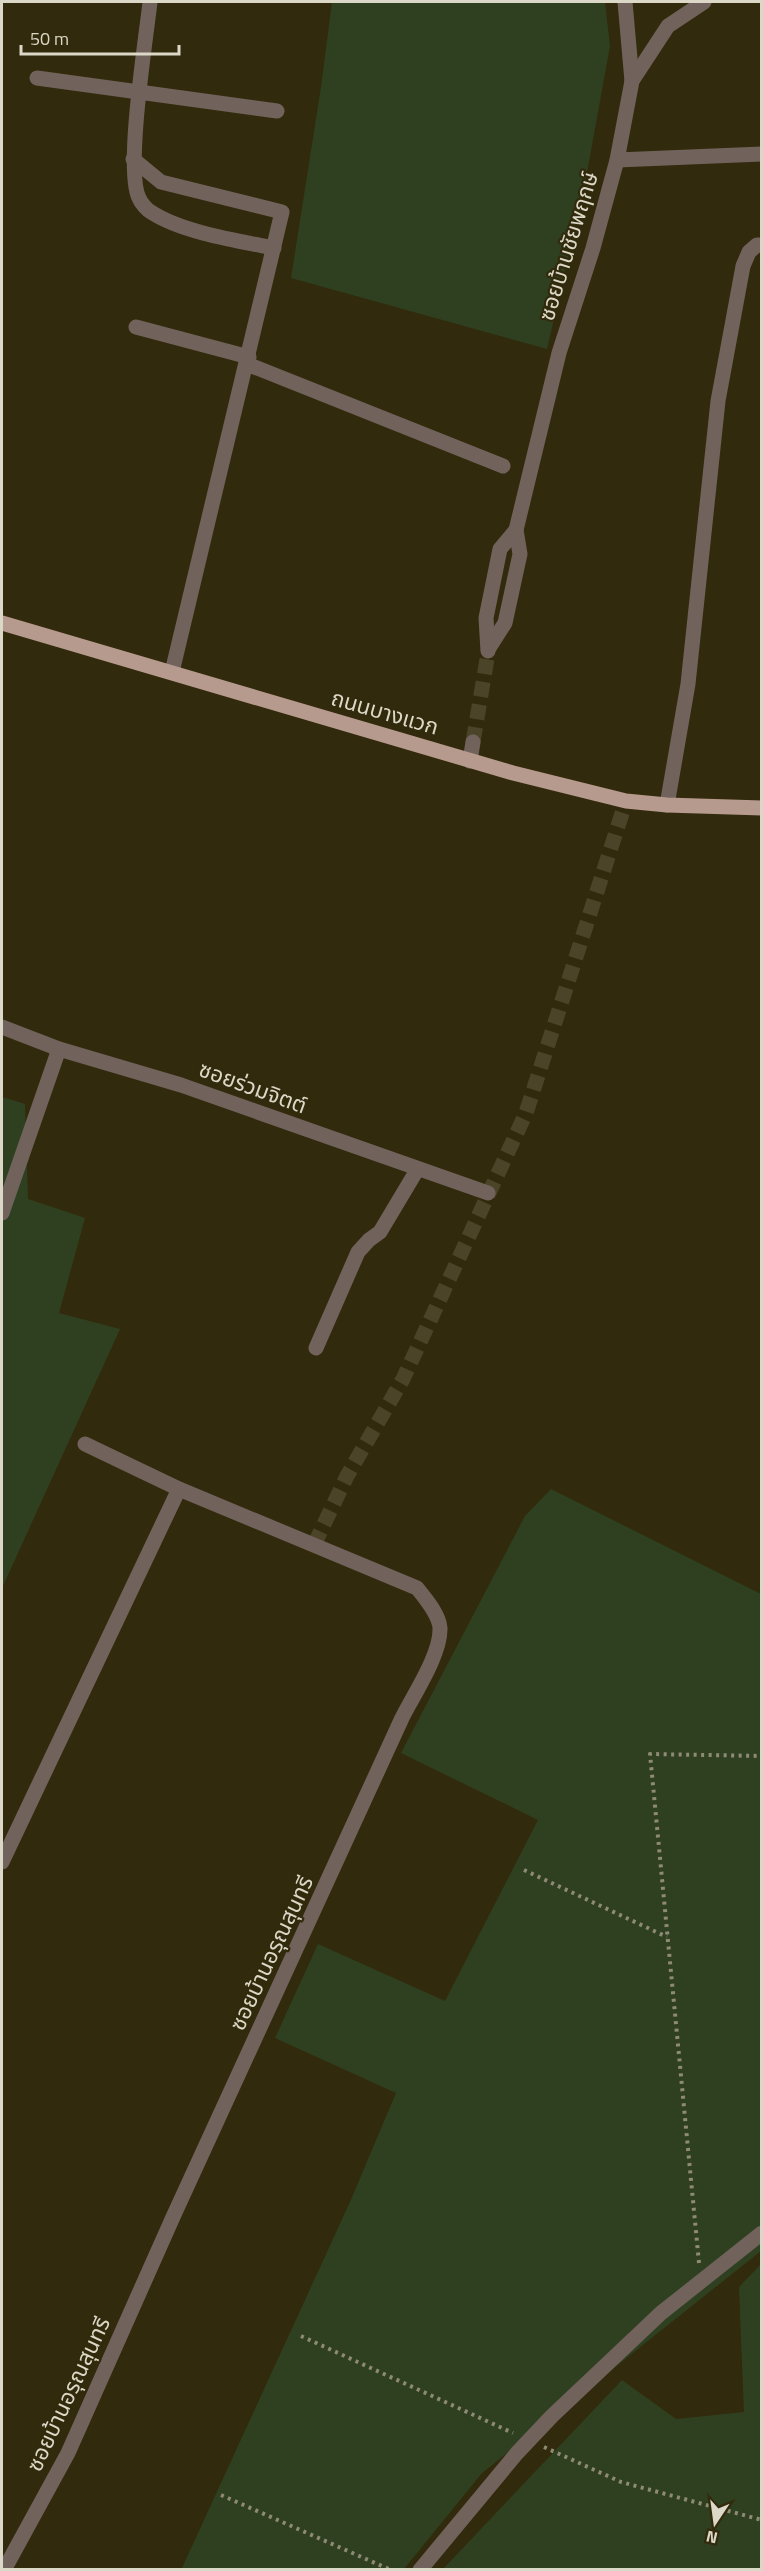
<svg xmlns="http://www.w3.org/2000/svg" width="763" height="2571" font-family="'Titillium Web','Noto Sans Thai',sans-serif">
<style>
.green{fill:#2f4021}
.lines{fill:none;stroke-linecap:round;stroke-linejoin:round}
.minor-tunnel{stroke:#4c4428;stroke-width:15;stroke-dasharray:15 8;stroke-linecap:butt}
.path{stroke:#8f8a73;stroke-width:4;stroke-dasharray:3 4.5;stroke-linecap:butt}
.minor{stroke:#71635c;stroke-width:15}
.major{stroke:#b79a8e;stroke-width:15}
.labels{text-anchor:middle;stroke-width:4.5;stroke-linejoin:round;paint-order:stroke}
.street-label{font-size:22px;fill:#dcd8c7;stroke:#322a0c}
</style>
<rect width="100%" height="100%" fill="#322a0c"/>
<g class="green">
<polygon points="332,2 605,2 610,46 584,189 547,349 291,278 321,87"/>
<polygon points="2,1097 25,1104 28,1199 85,1218 59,1313 120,1329 2,1588"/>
<polygon points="551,1489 761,1594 761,2251 482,2473 404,2569 181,2570 350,2202 396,2093 275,2038 318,1944 445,2001 538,1820 401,1753 525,1516"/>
<polygon points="761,2264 761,2569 443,2569 622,2380 676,2419 744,2412 739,2287"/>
</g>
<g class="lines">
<g class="minor-tunnel">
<polyline points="473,742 488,653"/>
<polyline points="314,1545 347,1476 403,1379 526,1113 626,801"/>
</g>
<g class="path">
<polyline points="524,1870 667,1937"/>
<polyline points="699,2263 650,1754 762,1756"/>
<polyline points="301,2336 513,2433"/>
<polyline points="544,2447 621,2482 762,2520"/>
<polyline points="221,2495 391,2570"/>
</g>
<g class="minor">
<path d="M 150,2 C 146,39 125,170 139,198 C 141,203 147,210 151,212 C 181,232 238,241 274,248"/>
<polyline points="625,2 632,81"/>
<polyline points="37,78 277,111"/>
<polyline points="133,159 161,182 282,212 172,672"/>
<polyline points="617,160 762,154"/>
<polyline points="136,327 249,357"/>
<polyline points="247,364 503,466"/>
<polyline points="489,648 505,623 520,554 516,530 559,353 593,248 617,160 632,81 668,26 704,2"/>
<polyline points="488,651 486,618 500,549 516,530"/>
<polyline points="470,761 473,742"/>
<polyline points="667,805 688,684 718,401 743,266 749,252 757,245 762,245"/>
<polyline points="2,1027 59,1049 181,1085 488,1193"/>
<polyline points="2,1213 59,1049"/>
<polyline points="316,1348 358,1252 369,1240 380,1232 417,1170"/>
<polyline points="2,1862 179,1489"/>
<path d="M 4,2570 L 68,2453 L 173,2217 L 402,1718 C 414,1694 441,1654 440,1628 C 439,1614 425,1598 417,1588 L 179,1489 L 85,1444"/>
<polyline points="420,2570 517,2453 552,2416 661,2313 762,2233"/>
</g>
<polyline class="major" points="2,623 513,773 626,801 667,805 762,808"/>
</g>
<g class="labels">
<g class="street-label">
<text transform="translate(568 246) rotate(-73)" y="8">ซอยบ้านชัยพฤกษ์</text>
<text transform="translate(385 712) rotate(16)" y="8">ถนนบางแวก</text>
<text transform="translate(253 1087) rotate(20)" y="8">ซอยร่วมจิตต์</text>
<text transform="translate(271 1953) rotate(-65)" y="8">ซอยบ้านอรุณสุนทรี</text>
<text transform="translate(68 2394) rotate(-65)" y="8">ซอยบ้านอรุณสุนทรี</text>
</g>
</g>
<rect width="763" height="2571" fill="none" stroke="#dcd8c7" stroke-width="6"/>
<g transform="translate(715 2523) rotate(193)" stroke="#322a0c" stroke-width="4.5" paint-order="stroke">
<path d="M0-4.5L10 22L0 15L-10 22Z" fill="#dcd8c7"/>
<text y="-9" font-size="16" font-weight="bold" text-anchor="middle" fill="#dcd8c7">N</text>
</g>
<path d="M21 45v9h158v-9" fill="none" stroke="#dcd8c7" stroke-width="3"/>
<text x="30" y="45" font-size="18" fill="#dcd8c7" stroke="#322a0c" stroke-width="4.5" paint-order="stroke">50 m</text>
</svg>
